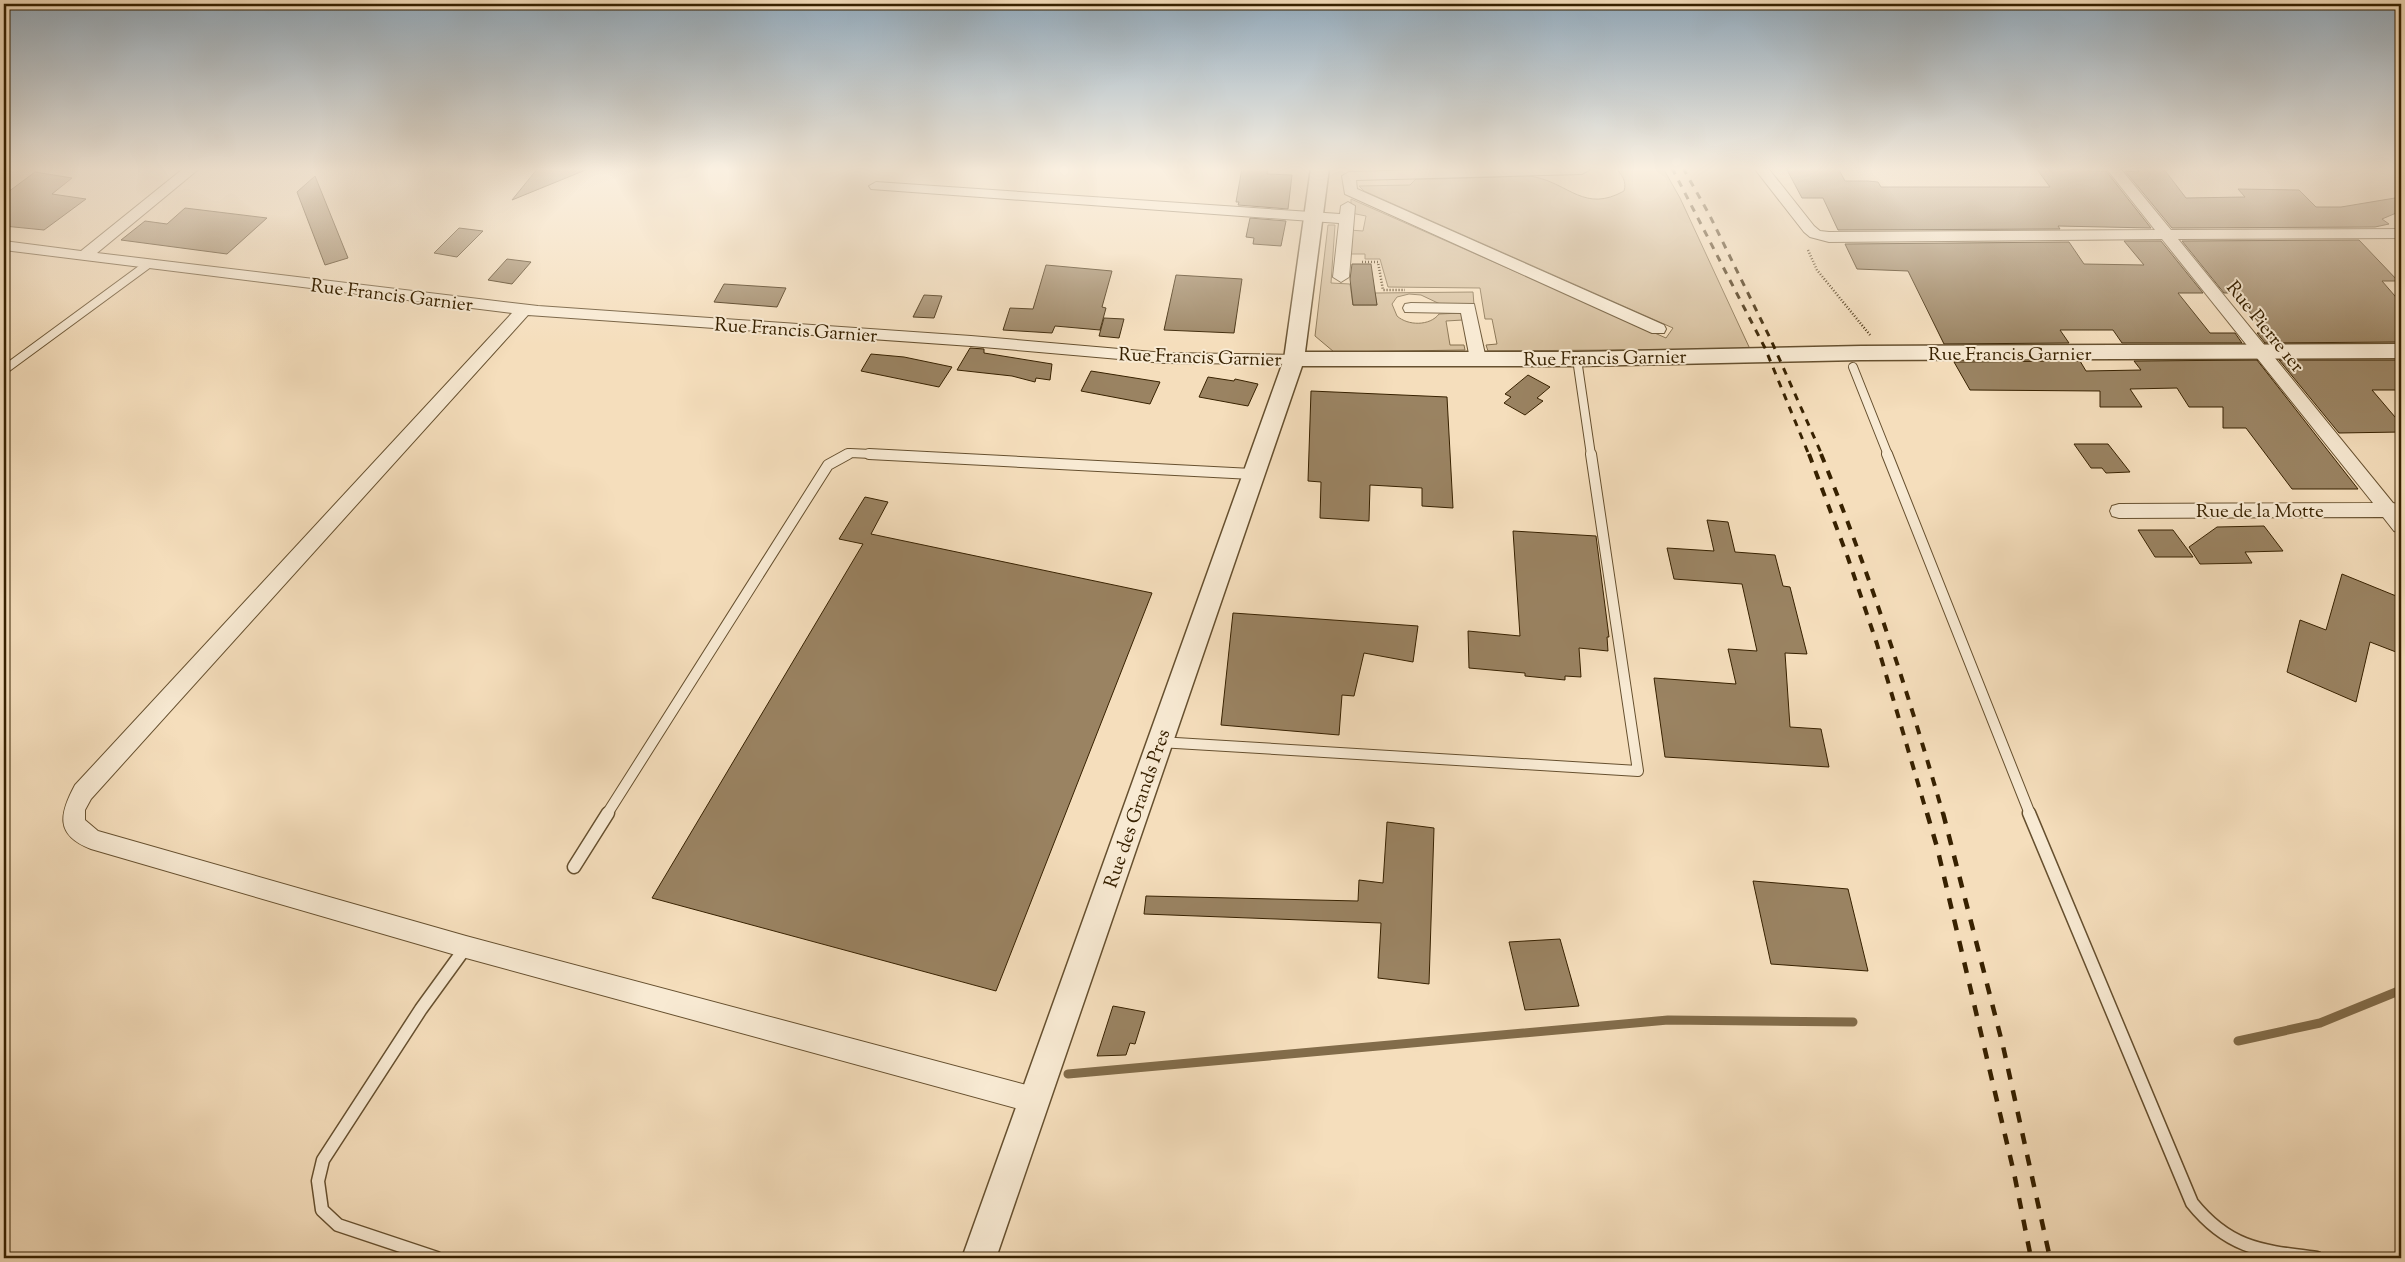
<svg xmlns="http://www.w3.org/2000/svg" width="2405" height="1262" font-family="'Sorts Mill Goudy',serif">
<style>
.green{fill:#d5be9c;stroke:#86704e}
.lines{fill:none;stroke-linecap:round;stroke-linejoin:round}
.stream{stroke:#826c4a;stroke-width:9}
.building{fill:#9a8362;stroke:#372100}
.service-far2-casing{stroke:#66502f;stroke-width:10}
.service-far1-casing{stroke:#66502f;stroke-width:12}
.service-casing{stroke:#66502f;stroke-width:15}
.minor-casing{stroke:#66502f;stroke-width:2}
.tertiary-casing{stroke:#66502f;stroke-width:3}
.path{stroke:#372100;stroke-width:2.5;stroke-dasharray:1 2;stroke-linecap:butt}
.service-far2{stroke:#f8ead3;stroke-width:8}
.service-far1{stroke:#f8ead3;stroke-width:10}
.service{stroke:#f8ead3;stroke-width:12}
.minor{fill:#f8ead3;fill-rule:evenodd}
.tertiary{fill:#f8ead3;fill-rule:evenodd}
.rail-far2{stroke:#372100;stroke-width:3;stroke-dasharray:7 7;stroke-linecap:butt}
.rail-far1{stroke:#372100;stroke-width:4;stroke-dasharray:9 9;stroke-linecap:butt}
.rail{stroke:#372100;stroke-width:4.5;stroke-dasharray:11 11;stroke-linecap:butt}
.labels{text-anchor:middle;stroke-width:4;stroke-linejoin:round;paint-order:stroke}
.street-label{font-size:19px;fill:#372100;stroke:#f8ead3}
</style>
<rect width="100%" height="100%" fill="#f5debc"/>
<filter id="stains"><feTurbulence type="fractalNoise" baseFrequency=".004" numOctaves="4"/><feColorMatrix values="0 0 0 0 .2 0 0 0 0 .09 0 0 0 0 .02 0 0 0 .5 -.17"/></filter>
<radialGradient id="worn" r=".72"><stop offset=".6" stop-color="#630" stop-opacity="0"/><stop offset="1" stop-color="#630" stop-opacity=".3"/></radialGradient>
<g class="green">
<path d="M 1615,168 L 1663,168 L 1680,198 L 1750,349 L 1488,351 L 1486,345 L 1497,344 L 1492,319 L 1485,319 L 1480,288 L 1388,287 L 1380,259 L 1365,259 L 1365,254 L 1348,254 L 1349,230 L 1363,231 L 1366,216 L 1351,213 L 1351,199 L 1666,338 L 1673,328 L 1364,191 L 1359,186 L 1410,185 L 1416,179 C 1443,179 1470,178 1497,177 C 1509,177 1523,174 1535,177 C 1569,184 1585,213 1624,191 C 1627,182 1622,174 1615,168 Z"/>
<path d="M 1328,225 L 1335,225 L 1331,283 L 1350,284 L 1353,305 L 1377,305 L 1375,293 L 1473,292 L 1474,305 L 1440,304 L 1421,295 L 1409,294 L 1397,297 L 1392,304 L 1397,316 C 1408,326 1430,326 1439,314 L 1461,313 L 1463,320 L 1446,321 L 1450,345 L 1464,345 L 1465,350 L 1334,352 L 1315,336 Z"/>
</g>
<g class="lines">
<g class="stream">
<polyline points="2238,1041 2320,1023 2401,990"/>
<polyline points="1068,1074 1668,1020 1853,1022"/>
</g>
</g>
<g class="building">
<polygon points="538,168 588,168 588,169 512,200"/>
<polygon points="1242,168 1268,168 1267,174 1292,175 1288,209 1238,205 1239,202 1236,202"/>
<polygon points="1786,168 1838,168 1845,181 1868,181 1878,182 1881,187 2050,187 2036,168 2087,168 2089,171 2106,171 2151,228 2058,226 2060,229 1838,230 1823,198 1802,198"/>
<polygon points="2136,168 2163,168 2186,198 2245,197 2238,189 2299,190 2316,207 2341,207 2401,197 2401,211 2382,219 2389,224 2375,227 2172,228 2125,171 2139,172"/>
<polygon points="35,172 72,178 52,194 86,199 44,230 4,226 4,195"/>
<polygon points="315,176 348,258 325,265 297,192"/>
<polygon points="185,208 267,218 227,254 121,240 145,221 167,224"/>
<polygon points="1250,218 1286,221 1281,246 1253,244 1254,238 1246,237"/>
<polygon points="459,228 483,231 457,257 434,253"/>
<polygon points="2359,240 2398,281 2382,281 2401,303 2401,342 2265,343 2257,333 2268,333 2233,293 2224,293 2182,241"/>
<polygon points="2124,241 2161,241 2203,293 2178,293 2210,333 2235,333 2242,343 2122,343 2113,330 2060,330 2069,343 1944,344 1908,271 1857,269 1845,244 2069,242 2084,264 2144,265"/>
<polygon points="507,259 531,262 512,284 488,280"/>
<polygon points="1352,264 1371,264 1377,305 1353,305 1350,279"/>
<polygon points="1046,265 1112,271 1102,307 1106,308 1100,330 1055,326 1052,333 1003,330 1010,308 1033,309"/>
<polygon points="1176,275 1242,279 1234,333 1164,330"/>
<polygon points="724,284 786,288 777,307 714,302"/>
<polygon points="924,295 942,296 934,318 913,317"/>
<polygon points="1104,318 1124,319 1119,338 1099,336"/>
<polygon points="970,348 984,349 984,353 1052,364 1050,380 1036,378 1035,382 1012,376 957,370"/>
<polygon points="871,354 904,357 952,367 939,387 861,371"/>
<polygon points="2257,360 2358,489 2292,489 2246,428 2223,428 2223,407 2189,407 2177,388 2130,389 2142,407 2100,407 2100,391 1970,390 1954,362 2080,361 2086,371 2141,370 2134,361"/>
<polygon points="2279,360 2401,360 2401,390 2372,390 2401,424 2401,432 2339,433"/>
<polygon points="1091,371 1135,378 1160,382 1150,404 1081,391"/>
<polygon points="1528,375 1550,387 1537,398 1543,401 1525,415 1504,403 1511,397 1505,394"/>
<polygon points="1208,377 1234,381 1235,379 1258,384 1248,406 1199,397"/>
<polygon points="1311,391 1447,397 1453,508 1422,506 1422,488 1370,485 1369,521 1320,518 1321,482 1308,481"/>
<polygon points="2074,444 2108,444 2130,472 2106,473 2102,468 2091,468"/>
<polygon points="865,497 888,502 871,534 1152,593 996,991 652,898 863,544 839,539"/>
<polygon points="1707,520 1728,522 1735,552 1775,555 1783,586 1790,587 1807,654 1785,653 1790,727 1821,729 1829,767 1665,757 1654,678 1736,684 1728,649 1757,651 1742,584 1674,579 1667,548 1714,551"/>
<polygon points="2264,526 2283,551 2245,552 2252,563 2200,564 2189,547 2217,527"/>
<polygon points="2138,530 2173,530 2193,557 2155,557"/>
<polygon points="1513,531 1596,536 1609,637 1607,637 1608,651 1579,648 1581,677 1565,676 1565,680 1525,676 1525,673 1469,668 1468,631 1520,636"/>
<polygon points="2342,574 2401,598 2401,624 2396,652 2370,642 2356,702 2287,672 2300,620 2326,630"/>
<polygon points="1233,613 1418,626 1413,662 1364,653 1354,696 1342,695 1339,735 1221,725"/>
<polygon points="1387,822 1434,828 1429,984 1378,978 1381,923 1144,914 1146,896 1358,901 1359,880 1383,883"/>
<polygon points="1753,881 1848,889 1868,971 1771,964"/>
<polygon points="1560,939 1579,1006 1525,1010 1509,942"/>
<polygon points="1113,1006 1145,1012 1135,1044 1130,1043 1126,1055 1097,1056"/>
</g>
<g class="lines">
<defs>
<g id="service-far2">
<polyline points="1577,359 1591,455"/>
<polyline points="1853,367 1888,455"/>
<polyline points="4,370 147,265"/>
<polyline points="846,455 850,453 893,455"/>
</g>
<g id="service-far1">
<polyline points="869,454 1252,474"/>
<polyline points="1887,454 2030,814"/>
<polyline points="1159,742 1638,771 1591,454"/>
<polyline points="607,814 828,465 848,454"/>
</g>
<g id="service">
<path d="M 2029,813 L 2192,1203 C 2229,1249 2262,1251 2317,1258"/>
<polyline points="574,867 608,813"/>
<polyline points="437,1258 338,1225 322,1210 318,1181 323,1160 421,1009 466,947"/>
</g>
<g id="minor">
<path d="M 184,168 L 200,168 L 97,253 L 538,306 L 971,336 L 1165,353 L 1300,355 L 1302,359 L 1300,363 L 1294,364 L 1165,363 L 971,346 L 528,315 L 91,799 L 85,810 L 85,820 L 98,831 L 466,936 L 1034,1087 L 1043,1091 L 1047,1100 L 1043,1109 L 1034,1113 L 466,958 L 91,849 C 54,835 60,813 75,785 L 512,313 L 4,250 L 4,241 L 81,251 Z"/>
<polygon points="1499,168 1588,168 1589,170 1582,174 1356,180 1357,189 1664,325 1666,329 1664,333 1652,333 1345,194 1342,176 1349,172"/>
<polygon points="1754,168 1768,168 1814,226 1820,231 1829,232 2155,230 2106,168 2120,168 2171,230 2401,229 2401,238 2178,239 2393,503 2401,505 2401,533 2394,531 2383,517 2119,518 2112,516 2110,511 2112,506 2119,504 2373,503 2162,239 1829,242 1810,237 1804,232"/>
<polygon points="876,182 1340,214 1341,206 1348,202 1355,206 1349,277 1341,282 1333,277 1339,223 871,189 869,186"/>
<polygon points="1411,303 1474,304 1486,359 1484,363 1472,363 1470,359 1461,313 1405,312 1403,308 1405,304"/>
</g>
<polygon id="tertiary" points="1311,168 1329,168 1305,352 1577,352 1861,346 2401,344 2401,358 1861,360 1577,366 1302,366 996,1258 962,1258 1284,359"/>
</defs>
<use href="#service-far2" class="service-far2-casing"/>
<use href="#service-far1" class="service-far1-casing"/>
<use href="#service" class="service-casing"/>
<use href="#minor" class="minor-casing"/>
<use href="#tertiary" class="tertiary-casing"/>
<g class="path">
<polyline points="1808,250 1817,270 1870,335"/>
<polyline points="1362,262 1378,262 1383,290 1405,290"/>
</g>
<use href="#service-far2" class="service-far2"/>
<use href="#service-far1" class="service-far1"/>
<use href="#service" class="service"/>
<use href="#minor" class="minor"/>
<use href="#tertiary" class="tertiary"/>
<g class="rail-far2">
<polyline points="1672,168 1765,348 1809,455"/>
<polyline points="1683,168 1709,214 1771,340 1822,455"/>
</g>
<g class="rail-far1">
<polyline points="1809,454 1848,558 1877,644 1927,814"/>
<path d="M 1821,454 C 1869,572 1908,692 1943,814"/>
</g>
<g class="rail">
<polyline points="1927,813 1937,847 2014,1173 2031,1258"/>
<polyline points="1943,813 2003,1046 2050,1258"/>
</g>
</g>
<linearGradient id="sky" x2="0" y2="1"><stop stop-color="#93abbd"/><stop offset="0.49" stop-color="#faf0e1"/><stop offset="1" stop-color="#faf0e1" stop-opacity="0"/></linearGradient>
<rect width="2405" height="345" fill="url(#sky)"/>
<g class="labels">
<g class="street-label">
<text transform="translate(392 294) rotate(7)" y="7">Rue Francis Garnier</text>
<text transform="translate(2266 326) rotate(51)" y="7">Rue Pierre 1er</text>
<text transform="translate(796 329) rotate(4)" y="7">Rue Francis Garnier</text>
<text x="2010" y="360">Rue Francis Garnier</text>
<text transform="translate(1200 356) rotate(2)" y="7">Rue Francis Garnier</text>
<text transform="translate(1605 357) rotate(-1)" y="7">Rue Francis Garnier</text>
<text x="2260" y="517">Rue de la Motte</text>
<text transform="translate(1136 808) rotate(-71)" y="7">Rue des Grands Pres</text>
</g>
</g>
<rect width="2405" height="1262" fill="none" stroke="#f5debc" stroke-width="20"/>
<rect x="5" y="5" width="2395" height="1252" fill="none" stroke="#372100" stroke-width="2.5"/>
<rect x="10" y="10" width="2385" height="1242" fill="none" stroke="#372100"/>
<rect width="100%" height="100%" filter="url(#stains)"/>
<rect width="100%" height="100%" fill="url(#worn)"/>
</svg>
